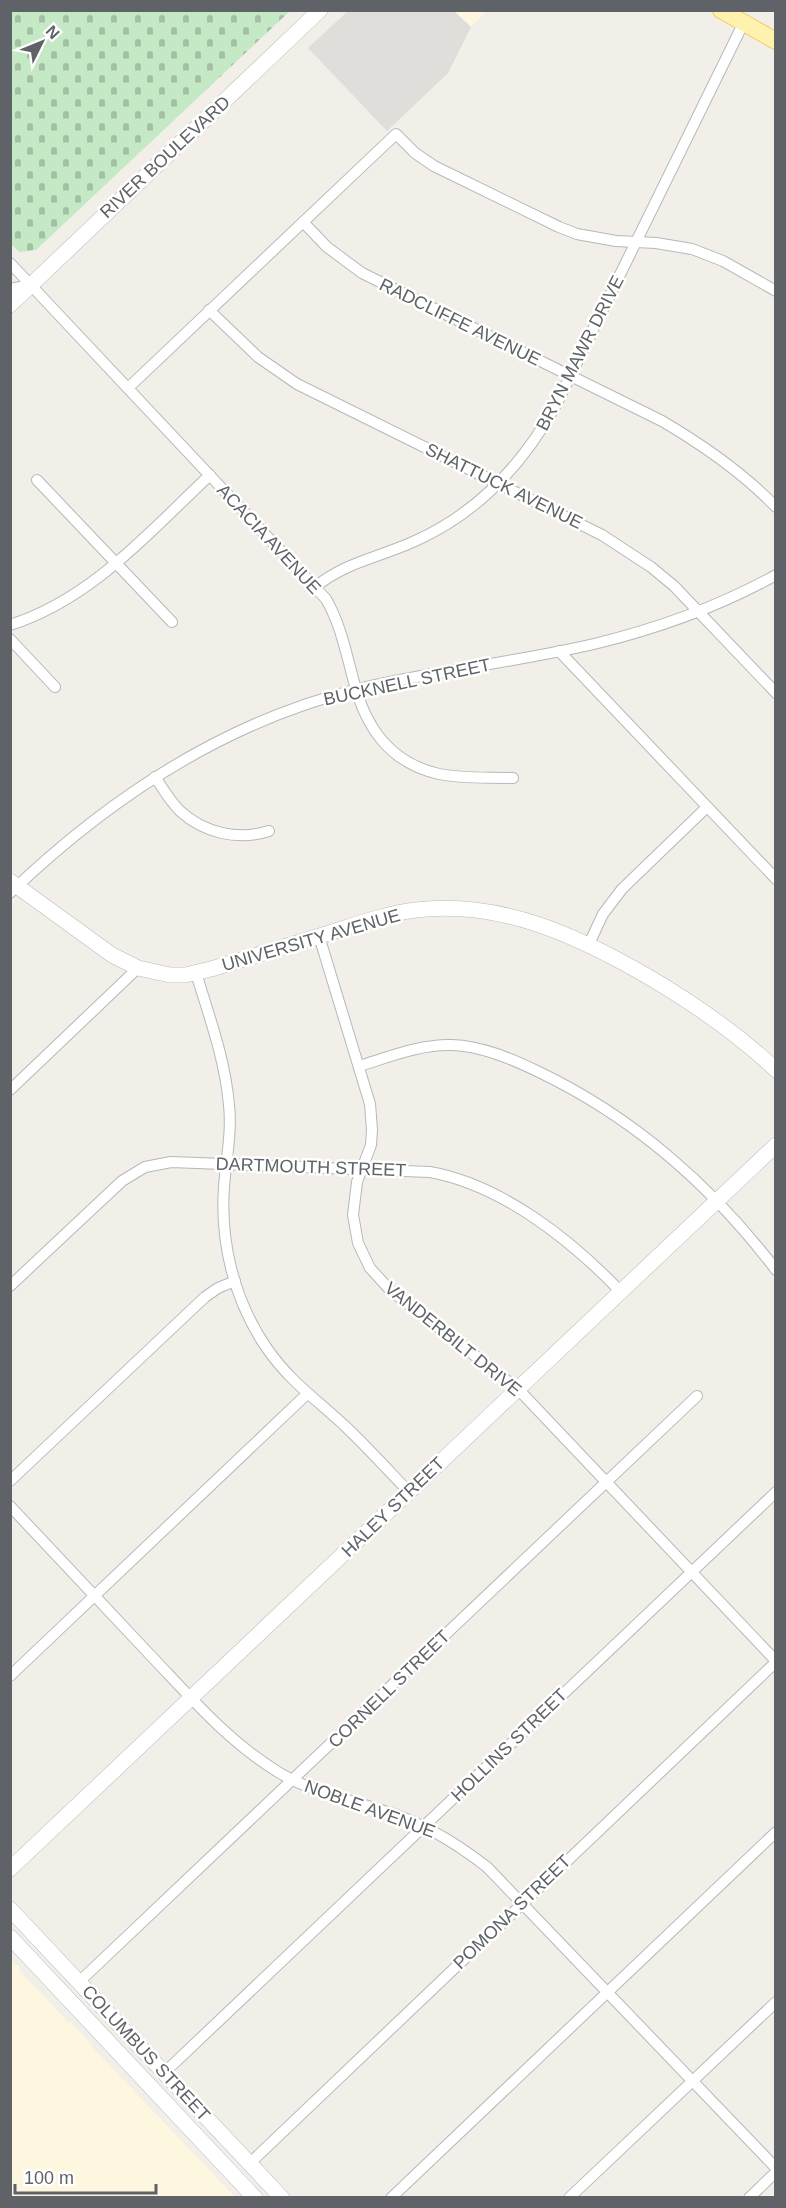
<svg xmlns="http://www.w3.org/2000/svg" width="786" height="2208" font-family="Helvetica,sans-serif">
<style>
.commercial{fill:#fef7e0}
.industrial{fill:#e0deda}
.cemetery{fill:url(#cemetery-stones)}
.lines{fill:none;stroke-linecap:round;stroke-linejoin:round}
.street-casing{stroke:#b5b8bc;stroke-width:12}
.secondary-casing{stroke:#b6babf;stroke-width:16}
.primary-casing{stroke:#f2c960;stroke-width:18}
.street{stroke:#fff;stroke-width:10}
.secondary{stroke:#fff;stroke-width:15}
.primary{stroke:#fff2af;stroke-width:16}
.labels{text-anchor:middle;stroke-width:5;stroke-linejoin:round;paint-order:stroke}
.street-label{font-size:18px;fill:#5f6368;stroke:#fff}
</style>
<defs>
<pattern id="cemetery-stones" width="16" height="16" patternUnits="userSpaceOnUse" patternTransform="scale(1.5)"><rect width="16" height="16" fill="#c5e8c5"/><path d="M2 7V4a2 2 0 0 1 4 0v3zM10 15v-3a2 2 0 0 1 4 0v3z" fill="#a3c0a4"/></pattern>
</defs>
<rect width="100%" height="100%" fill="#f1efe8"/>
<g class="commercial">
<polygon points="453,11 486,11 471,27"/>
<polygon points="10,1958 20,1968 19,1970 69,2023 71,2022 93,2046 92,2047 235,2197 11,2197"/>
</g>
<polygon class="industrial" points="348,11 454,11 471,27 448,73 387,131 308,48"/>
<polygon class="cemetery" points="11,10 290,10 290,11 36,250 19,252 10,243"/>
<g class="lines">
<defs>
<g id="street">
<path d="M 303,222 L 327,247 L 362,273 L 662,421 C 703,445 742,472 776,507"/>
<path d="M 10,263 L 326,599 C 341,625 346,653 354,682 C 366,728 390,763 439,774 C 463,779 489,777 513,778"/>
<polyline points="10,289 31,285"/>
<polyline points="209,310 258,357 297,384 602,535 651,567 674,586 776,693"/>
<polyline points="128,388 396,134 415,153 434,166 559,227 577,234 616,241 656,243 692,249 723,261 776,291"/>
<polyline points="37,480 172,622"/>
<path d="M 315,587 C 348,561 378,558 415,541 C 478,513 524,463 557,403 L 743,24"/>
<path d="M 10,625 C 92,599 149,532 210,475"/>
<polyline points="10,639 55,687"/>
<polyline points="559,651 776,879"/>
<path d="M 155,777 C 163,789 170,801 180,811 C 204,833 238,841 269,831"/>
<path d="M 10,893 C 109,798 224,722 358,689 C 437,670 519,662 598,643 C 659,628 720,606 776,575"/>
<polyline points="319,936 370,1104 372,1130 371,1145 357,1182 353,1215 358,1243 370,1268 390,1290 518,1389 776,1661"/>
<polyline points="589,944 603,914 622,889 707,807"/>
<path d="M 196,973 C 209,1016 225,1059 229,1105 C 232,1133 226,1159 224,1187 C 220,1242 234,1300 266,1347 C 289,1381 316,1399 346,1427 C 368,1448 388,1470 409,1492"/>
<path d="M 359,1066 C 389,1057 420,1044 452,1045 C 482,1046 512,1059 539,1072 C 633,1117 713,1187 776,1270"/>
<polyline points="10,1090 138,968"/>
<path d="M 10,1286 L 122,1181 L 145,1167 L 171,1162 L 430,1172 C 502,1185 571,1240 620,1291"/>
<polyline points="10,1481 205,1297 218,1288 235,1281"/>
<path d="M 10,1506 C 58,1557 106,1608 154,1659 C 193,1700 229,1742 278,1772 C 311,1792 348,1799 384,1811 C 423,1822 456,1843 487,1867 L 776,2168"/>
<polyline points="10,1676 307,1394"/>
<polyline points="80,1981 697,1396"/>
<polyline points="165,2072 776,1492"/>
<polyline points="249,2164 776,1662"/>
<polyline points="391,2198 776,1832"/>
<polyline points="569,2198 776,2002"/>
<polyline points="749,2198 776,2172"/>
</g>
<g id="secondary">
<polyline points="10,305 320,10"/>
<path d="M 10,881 L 112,955 L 138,968 L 170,975 L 185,975 L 211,969 C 248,958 284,947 320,936 C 352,926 383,914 416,910 C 500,900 576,935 647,976 C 693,1003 737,1033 776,1070"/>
<polyline points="10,1869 776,1145"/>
<polyline points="10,1909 282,2198"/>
<polyline points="10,1937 255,2198"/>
</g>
<polyline id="primary" points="721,10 776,41"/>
</defs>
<use href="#street" class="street-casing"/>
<use href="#secondary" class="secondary-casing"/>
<use href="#primary" class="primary-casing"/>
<use href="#street" class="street"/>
<use href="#secondary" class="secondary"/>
<use href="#primary" class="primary"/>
</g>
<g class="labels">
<g class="street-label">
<text transform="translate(165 157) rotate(-43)" y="6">RIVER BOULEVARD</text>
<text transform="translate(460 322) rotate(26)" y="6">RADCLIFFE AVENUE</text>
<text transform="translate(580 353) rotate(-63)" y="6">BRYN MAWR DRIVE</text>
<text transform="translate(504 486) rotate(26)" y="6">SHATTUCK AVENUE</text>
<text transform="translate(269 539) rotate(47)" y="6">ACACIA AVENUE</text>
<text transform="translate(407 682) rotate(-12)" y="6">BUCKNELL STREET</text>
<text transform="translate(311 940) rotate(-16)" y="6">UNIVERSITY AVENUE</text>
<text transform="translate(311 1167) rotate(2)" y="6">DARTMOUTH STREET</text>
<text transform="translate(453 1339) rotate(39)" y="6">VANDERBILT DRIVE</text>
<text transform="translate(393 1507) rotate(-44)" y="6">HALEY STREET</text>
<text transform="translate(389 1689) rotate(-44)" y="6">CORNELL STREET</text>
<text transform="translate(509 1745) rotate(-44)" y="6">HOLLINS STREET</text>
<text transform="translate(370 1809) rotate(20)" y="6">NOBLE AVENUE</text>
<text transform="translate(512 1912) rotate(-44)" y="6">POMONA STREET</text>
<text transform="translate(146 2053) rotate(47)" y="6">COLUMBUS STREET</text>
</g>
</g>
<rect width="786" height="2208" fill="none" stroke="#5f6368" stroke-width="24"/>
<g transform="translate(42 42) rotate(47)" stroke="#ffffff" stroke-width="4.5" paint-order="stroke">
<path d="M0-4.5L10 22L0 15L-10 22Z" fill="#5f6368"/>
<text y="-9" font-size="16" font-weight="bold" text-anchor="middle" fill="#5f6368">N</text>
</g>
<path d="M15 2184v9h141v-9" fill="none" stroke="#5f6368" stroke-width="3"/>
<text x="24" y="2184" font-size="18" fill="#5f6368" stroke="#ffffff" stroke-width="4.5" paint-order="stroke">100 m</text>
</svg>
